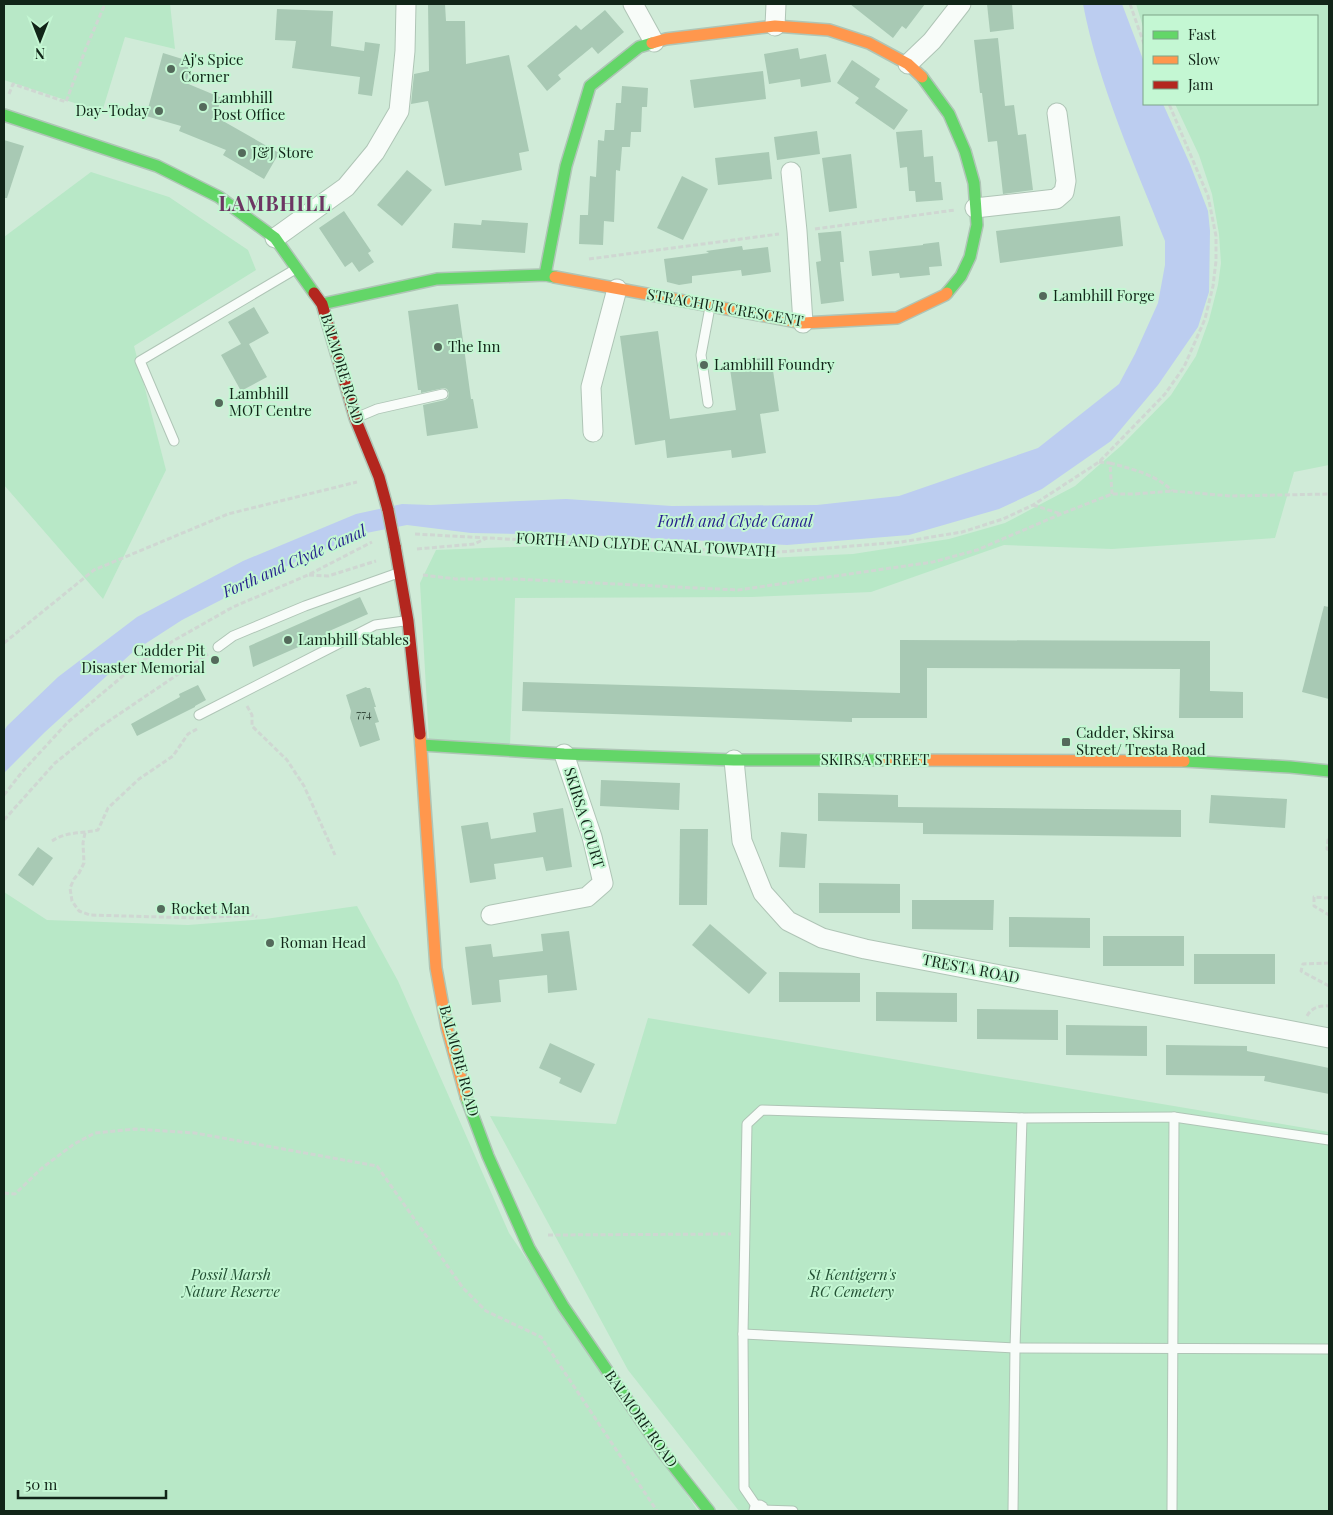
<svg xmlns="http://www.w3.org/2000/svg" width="1333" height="1515" font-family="'Playfair Display',serif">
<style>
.green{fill:#b8e8c7}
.water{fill:#bccdf0}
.building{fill:#a8c9b4}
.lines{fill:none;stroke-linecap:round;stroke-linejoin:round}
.lane-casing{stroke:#afc5b6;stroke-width:11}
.street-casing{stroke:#afc5b6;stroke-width:21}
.fast-casing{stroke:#afc5b6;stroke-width:14}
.slow-casing{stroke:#afc5b6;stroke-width:14}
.jam-casing{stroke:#afc5b6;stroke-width:14}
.path{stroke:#cfd7d2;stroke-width:3;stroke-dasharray:5 2.5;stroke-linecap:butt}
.lane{stroke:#f8fcf9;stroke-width:9}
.street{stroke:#f8fcf9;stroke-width:19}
.fast{stroke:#63d668;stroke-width:11}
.slow{stroke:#ff974d;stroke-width:11}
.jam{stroke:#b3261e;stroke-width:11}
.jam-bridge-casing{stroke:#afc5b6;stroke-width:14;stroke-linecap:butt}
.jam-bridge{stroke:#b3261e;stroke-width:11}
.poi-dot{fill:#546a5b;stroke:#c4f7d3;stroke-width:2}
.labels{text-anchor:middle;stroke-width:4;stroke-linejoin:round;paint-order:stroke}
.number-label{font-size:12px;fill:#374e3f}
.poi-label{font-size:15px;fill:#112518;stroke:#c4f7d3;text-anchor:start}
.street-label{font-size:15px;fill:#112518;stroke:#c4f7d3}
.park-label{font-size:15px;font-style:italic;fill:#235034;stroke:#c4f7d3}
.water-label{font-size:16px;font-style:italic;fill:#251f8d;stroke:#c4f7d3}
.district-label{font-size:20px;font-weight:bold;letter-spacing:1px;fill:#6d3663;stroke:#c4f7d3}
</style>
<rect width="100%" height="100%" fill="#d0ebd8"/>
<g class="green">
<polygon points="4,4 170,4 175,49 125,37 102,112 4,80"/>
<polygon points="1136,4 1329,4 1329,465 1294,472 1275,538 1112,549 1004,545 871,592 752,597 515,598 510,746 429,741 420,583 436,550 563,545 748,559 853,554 949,539 1005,523 1075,486 1122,445 1171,395 1196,356 1209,320 1218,285 1221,263 1219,234 1212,194 1199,155 1175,104 1317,104 1317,16 1144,16 1144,30"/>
<polygon points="91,172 169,197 248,250 256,270 134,346 166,470 103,599 4,485 4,237"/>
<polygon points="4,892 47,920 188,925 265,919 357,906 398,981 509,1233 698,1511 4,1511"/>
<polygon points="648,1018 1329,1132 1329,1511 739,1511 628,1370 490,1116 616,1124"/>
</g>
<path class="water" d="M 1083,4 L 1122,4 L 1144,62 L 1144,104 L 1163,104 L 1190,164 L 1208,211 L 1210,231 L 1209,292 L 1198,327 L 1158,385 L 1111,441 L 1042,489 L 999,509 L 909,535 L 787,545 L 608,536 L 471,533 L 407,525 L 361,534 L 293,563 L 182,620 L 134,651 L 45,732 L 4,773 L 4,731 L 7,726 L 58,677 L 137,617 L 243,561 L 356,514 L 402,504 L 431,505 L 566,499 L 672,506 L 817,505 L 899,496 L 1038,448 L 1119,384 L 1135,354 L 1158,303 L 1165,265 L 1165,241 C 1135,165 1098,84 1083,4 Z"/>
<g class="building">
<polygon points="428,4 445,4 446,21 465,21 466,64 509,55 529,151 519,153 522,170 445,186 428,101 411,104 414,74 429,71"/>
<polygon points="850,4 925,4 906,29 902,26 893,38"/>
<polygon points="987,4 1012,4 1014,29 990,32"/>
<polygon points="277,9 333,11 331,46 364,51 365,42 380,44 372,96 358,94 360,77 292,68 296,41 275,40"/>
<polygon points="605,10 624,32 598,54 592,47 558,75 561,79 547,91 527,66 576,25 581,30"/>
<polygon points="998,38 1005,106 1014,105 1018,135 1026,134 1033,190 1003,194 997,141 988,142 982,93 980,93 974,40"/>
<polygon points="798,48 800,59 826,54 831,82 801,87 800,79 769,84 764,54"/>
<polygon points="163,53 192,62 186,83 222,98 215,116 224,120 223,121 279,153 264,179 223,155 226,150 179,131 181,126 146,116"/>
<polygon points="852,60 880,79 875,87 908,110 894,130 855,103 859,98 837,83"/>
<polygon points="763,71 766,99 694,108 690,80"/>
<polygon points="622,86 648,88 647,107 642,107 641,132 631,132 630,147 622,147 620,171 616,170 614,222 604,221 603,245 579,244 580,215 588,215 590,176 596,177 598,140 604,141 605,130 614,130 616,103 621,103"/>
<polygon points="922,130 924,157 933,156 935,182 941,182 943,200 916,202 915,191 909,191 907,167 900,168 896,132"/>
<polygon points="817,131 820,154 777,160 774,137"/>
<polygon points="4,140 24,146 7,198 4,198"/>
<polygon points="769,152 772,179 718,185 715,158"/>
<polygon points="851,154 857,208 829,212 822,158"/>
<polygon points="407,170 432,190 402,226 377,205"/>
<polygon points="682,176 708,189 683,240 657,228"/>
<polygon points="344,211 371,251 368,253 374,262 359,272 352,262 345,267 319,228"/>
<polygon points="1120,216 1123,246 1000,263 996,231"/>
<polygon points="482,220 528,223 525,253 452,248 454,223 481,225"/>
<polygon points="841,231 844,262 840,262 844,301 821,304 816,262 821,261 818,233"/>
<polygon points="939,242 942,266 929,267 930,275 900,278 899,273 872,276 869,251 923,245 923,244"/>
<polygon points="742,246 743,250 768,247 771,272 742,276 741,270 692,276 692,283 679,285 667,282 664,259 709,253 706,251"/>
<polygon points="458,304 471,399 473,399 478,428 427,436 423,405 445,400 448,398 449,393 447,389 444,388 421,393 421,390 418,390 408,311"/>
<polygon points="254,307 269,333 249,344 267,377 241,391 221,355 241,344 228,322"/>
<polygon points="658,331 670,419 736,410 729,362 771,357 779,411 760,414 766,453 732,458 731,450 667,458 665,440 635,445 620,336"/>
<polygon points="360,597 368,614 327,632 328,634 253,667 249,646"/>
<polygon points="1324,606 1329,607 1329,699 1302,692"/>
<polygon points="900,640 1210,641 1210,691 1243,692 1243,718 1179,718 1180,669 927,668 927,718 852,718 852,722 522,711 523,682 900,693"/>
<polygon points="198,685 206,700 195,706 195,707 137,736 131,724 180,697 179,694"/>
<polygon points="366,687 367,688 370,688 376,707 374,707 379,722 375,723 380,740 360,747 350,718 351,711 346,695"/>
<polygon points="601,780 680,783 679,810 600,806"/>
<polygon points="818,793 898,795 898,807 1181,810 1181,837 923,834 923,823 818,821"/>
<polygon points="1211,795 1287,799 1285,828 1209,823"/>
<polygon points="563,808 572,867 546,871 543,857 494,864 496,879 470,883 461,826 488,822 491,839 536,832 533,813"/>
<polygon points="680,829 708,829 707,905 679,905"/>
<polygon points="781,832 807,834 805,868 779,867"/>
<polygon points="38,847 53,858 33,886 18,875"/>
<polygon points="819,883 900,884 900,913 819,913"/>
<polygon points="912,900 994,900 993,930 912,929"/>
<polygon points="1009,917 1090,918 1090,948 1009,947"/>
<polygon points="710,924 767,973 749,994 692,945"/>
<polygon points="569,931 577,990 548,993 547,975 499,980 501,1002 472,1005 465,947 491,944 493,957 543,951 541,934"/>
<rect x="1103" y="936" width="81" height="30"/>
<rect x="1194" y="954" width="81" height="30"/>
<polygon points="779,972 860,973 860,1002 779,1002"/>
<polygon points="876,992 957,993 957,1022 876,1021"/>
<polygon points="977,1009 1058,1010 1058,1040 977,1039"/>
<polygon points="1066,1025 1147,1026 1147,1056 1066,1055"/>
<polygon points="550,1043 595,1064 581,1093 559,1083 561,1078 539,1068"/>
<polygon points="1166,1045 1247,1046 1247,1051 1329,1068 1329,1094 1264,1081 1265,1076 1166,1075"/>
</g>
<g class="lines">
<defs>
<g id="lane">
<polyline points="708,403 701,355 710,307"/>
<polyline points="358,417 377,409 443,394"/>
<polyline points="174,441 140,361 294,270"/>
<polyline points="218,647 233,636 305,606 398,573"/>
<polyline points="199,715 375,625 404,621"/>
<polyline points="743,1334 1015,1348 1329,1349"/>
<polyline points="793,1511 759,1510 744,1488 743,1334 747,1124 762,1110 1022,1118 1174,1117 1329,1140"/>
<polyline points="1013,1511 1015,1348 1022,1118"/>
<polyline points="1172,1511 1174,1117"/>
</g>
<g id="street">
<polyline points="633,4 654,42"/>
<polyline points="775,26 776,4"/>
<polyline points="908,64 932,41 961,4"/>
<polyline points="791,172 797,231 803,323"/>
<polyline points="975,208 1056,199 1064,192 1066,181 1057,113"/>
<polyline points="275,238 346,187 375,152 399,111 405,51 406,4"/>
<polyline points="593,432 591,387 617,289"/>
<polyline points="734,760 742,841 763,893 788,921 822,938 865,949 1329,1038"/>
<polyline points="491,915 587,897 603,883 592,837 564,754"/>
<polyline points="759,1510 759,1511"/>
</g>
<g id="fast">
<polyline points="922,77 949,114 965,151 974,183 977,225 970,257 961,276 947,293"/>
<polyline points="4,115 157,166 219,197 275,238 314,293"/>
<polyline points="545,275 566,166 590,86 639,47 652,43"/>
<polyline points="322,304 437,279 545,275 555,277"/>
<polyline points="421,745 564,754 734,760 886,760"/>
<polyline points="1184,761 1290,767 1329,771"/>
<polyline points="466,1097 488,1156 529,1248 563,1306 664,1454 709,1511"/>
</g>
<g id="slow">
<polyline points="652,43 666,39 775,26 829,30 869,43 908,64 922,77"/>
<polyline points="555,277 803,323 897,318 945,295 947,293"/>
<polyline points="420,734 436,968 447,1028 466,1097"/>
<polyline points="886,760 1184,761"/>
</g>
<g id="jam">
<polyline points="314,293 322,304 355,418 379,477 388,510"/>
<polyline points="395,546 408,621 420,734"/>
</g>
</defs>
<use href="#lane" class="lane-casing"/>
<use href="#street" class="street-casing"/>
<use href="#fast" class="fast-casing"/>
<use href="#slow" class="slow-casing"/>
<use href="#jam" class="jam-casing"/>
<g class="path">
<polyline points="1130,4 1144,44"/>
<polyline points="9,94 13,84 66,102 86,48 105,4"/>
<polyline points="815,229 955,210"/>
<polyline points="589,259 779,234"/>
<polyline points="1099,462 1110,463 1112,494"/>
<path d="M 1110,463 C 1131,469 1156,474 1172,491"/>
<polyline points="1033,505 1061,514"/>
<polyline points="415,534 726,551 780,552 901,542 962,532 1003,519 1033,505 1099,462 1165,394 1184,367 1205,319 1213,286 1216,261 1216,236 1208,196 1169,104"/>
<polyline points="417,549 474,544 487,538"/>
<polyline points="309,575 328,576 376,561"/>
<polyline points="423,575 456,579 515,579 738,590 933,562 977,550 1061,514 1112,494 1134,494 1173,491 1230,496 1329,494"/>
<polyline points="4,643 94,570 228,514 357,482"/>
<polyline points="247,706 252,715 252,726 287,760 304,786 335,855"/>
<polyline points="4,795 22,772 68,722 136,665 173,641 233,607 308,575 372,542"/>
<polyline points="4,820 55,763 100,727 208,654"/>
<polyline points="85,833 83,843 84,863 79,873 74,879 70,888 72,901 79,911 90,915 197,918 254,915 257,917"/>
<polyline points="1329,840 1328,840 1327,849 1329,850"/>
<path d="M 52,841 C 67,831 81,834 98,830 L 108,808 L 139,779 L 173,756 L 188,734 L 197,729"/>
<polyline points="1329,898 1314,897 1314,906 1329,915"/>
<polyline points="1329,963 1303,964 1301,971 1329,986"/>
<path d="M 1307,1016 C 1311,1008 1320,1005 1329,1006"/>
<polyline points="4,1193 15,1194 42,1168 74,1144 95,1133 135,1129 195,1133 377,1166 463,1288 486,1311 541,1337 657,1511"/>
<polyline points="548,1235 731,1234"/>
</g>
<use href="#lane" class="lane"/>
<use href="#street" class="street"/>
<use href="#fast" class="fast"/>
<use href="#slow" class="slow"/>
<use href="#jam" class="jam"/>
<defs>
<polyline id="jam-bridge" points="388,510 395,546"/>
</defs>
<use href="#jam-bridge" class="jam-bridge-casing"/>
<use href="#jam-bridge" class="jam-bridge"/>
</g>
<g class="poi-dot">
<circle cx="171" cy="69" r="5"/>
<circle cx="203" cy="107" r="5"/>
<circle cx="159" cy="111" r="5"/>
<circle cx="242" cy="153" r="5"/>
<circle cx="1043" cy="296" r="5"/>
<circle cx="438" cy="347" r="5"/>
<circle cx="704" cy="365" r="5"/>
<circle cx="219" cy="403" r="5"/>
<circle cx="288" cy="640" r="5"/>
<circle cx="215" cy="660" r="5"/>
<rect x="1061" y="737" width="10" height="10" rx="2.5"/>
<circle cx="161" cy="909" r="5"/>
<circle cx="270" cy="943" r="5"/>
</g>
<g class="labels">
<g class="number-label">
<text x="364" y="718">774</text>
</g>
<g class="poi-label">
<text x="181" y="65">Aj's Spice<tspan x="181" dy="17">Corner</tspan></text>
<text x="213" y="103">Lambhill<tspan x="213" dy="17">Post Office</tspan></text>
<text x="149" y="116" text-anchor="end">Day-Today</text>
<text x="252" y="158">J&amp;J Store</text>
<text x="1053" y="301">Lambhill Forge</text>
<text x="448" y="352">The Inn</text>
<text x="714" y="370">Lambhill Foundry</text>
<text x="229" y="399">Lambhill<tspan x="229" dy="17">MOT Centre</tspan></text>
<text x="298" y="645">Lambhill Stables</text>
<text x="205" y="656" text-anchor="end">Cadder Pit<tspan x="205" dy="17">Disaster Memorial</tspan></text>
<text x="1076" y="738">Cadder, Skirsa<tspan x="1076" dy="17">Street/ Tresta Road</tspan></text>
<text x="171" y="914">Rocket Man</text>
<text x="280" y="948">Roman Head</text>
</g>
<g class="street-label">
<text transform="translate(725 308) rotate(10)" y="5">STRACHUR CRESCENT</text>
<text transform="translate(342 369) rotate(73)" y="5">BALMORE ROAD</text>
<text transform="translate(646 545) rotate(3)" y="5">FORTH AND CLYDE CANAL TOWPATH</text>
<text x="875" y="765">SKIRSA STREET</text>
<text transform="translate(584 818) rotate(73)" y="5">SKIRSA COURT</text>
<text transform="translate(971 969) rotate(11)" y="5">TRESTA ROAD</text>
<text transform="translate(459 1061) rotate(75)" y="5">BALMORE ROAD</text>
<text transform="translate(641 1419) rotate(55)" y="5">BALMORE ROAD</text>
</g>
<g class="park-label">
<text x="231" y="1280">Possil Marsh<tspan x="231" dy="17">Nature Reserve</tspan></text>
<text x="852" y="1280">St Kentigern's<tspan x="852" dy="17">RC Cemetery</tspan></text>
</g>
<g class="water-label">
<text x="735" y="527">Forth and Clyde Canal</text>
<text transform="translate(294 561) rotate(-24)" y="6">Forth and Clyde Canal</text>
</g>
<g class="district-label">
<text x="275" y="211">LAMBHILL</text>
</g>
</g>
<rect width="1333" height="1515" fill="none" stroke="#112518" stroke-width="10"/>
<rect x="1143" y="15" width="175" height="90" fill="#c4f7d3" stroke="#7ca388"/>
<rect x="1153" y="31" width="25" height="8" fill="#63d668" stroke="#7ca388"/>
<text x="1188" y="40" font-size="15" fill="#112518">Fast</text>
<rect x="1153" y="56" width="25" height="8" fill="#ff974d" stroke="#7ca388"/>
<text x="1188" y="65" font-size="15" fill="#112518">Slow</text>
<rect x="1153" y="81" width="25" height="8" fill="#b3261e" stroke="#7ca388"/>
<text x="1188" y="90" font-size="15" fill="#112518">Jam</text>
<g transform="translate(40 40) rotate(180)" stroke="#c4f7d3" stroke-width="4" paint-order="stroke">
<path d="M0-4L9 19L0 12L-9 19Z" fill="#112518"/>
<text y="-8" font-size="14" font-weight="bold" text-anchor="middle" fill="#112518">N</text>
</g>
<path d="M18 1490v8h148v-8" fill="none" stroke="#112518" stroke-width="2.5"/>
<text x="25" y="1490" font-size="15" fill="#112518" stroke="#c4f7d3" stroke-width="4" paint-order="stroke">50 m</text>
</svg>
